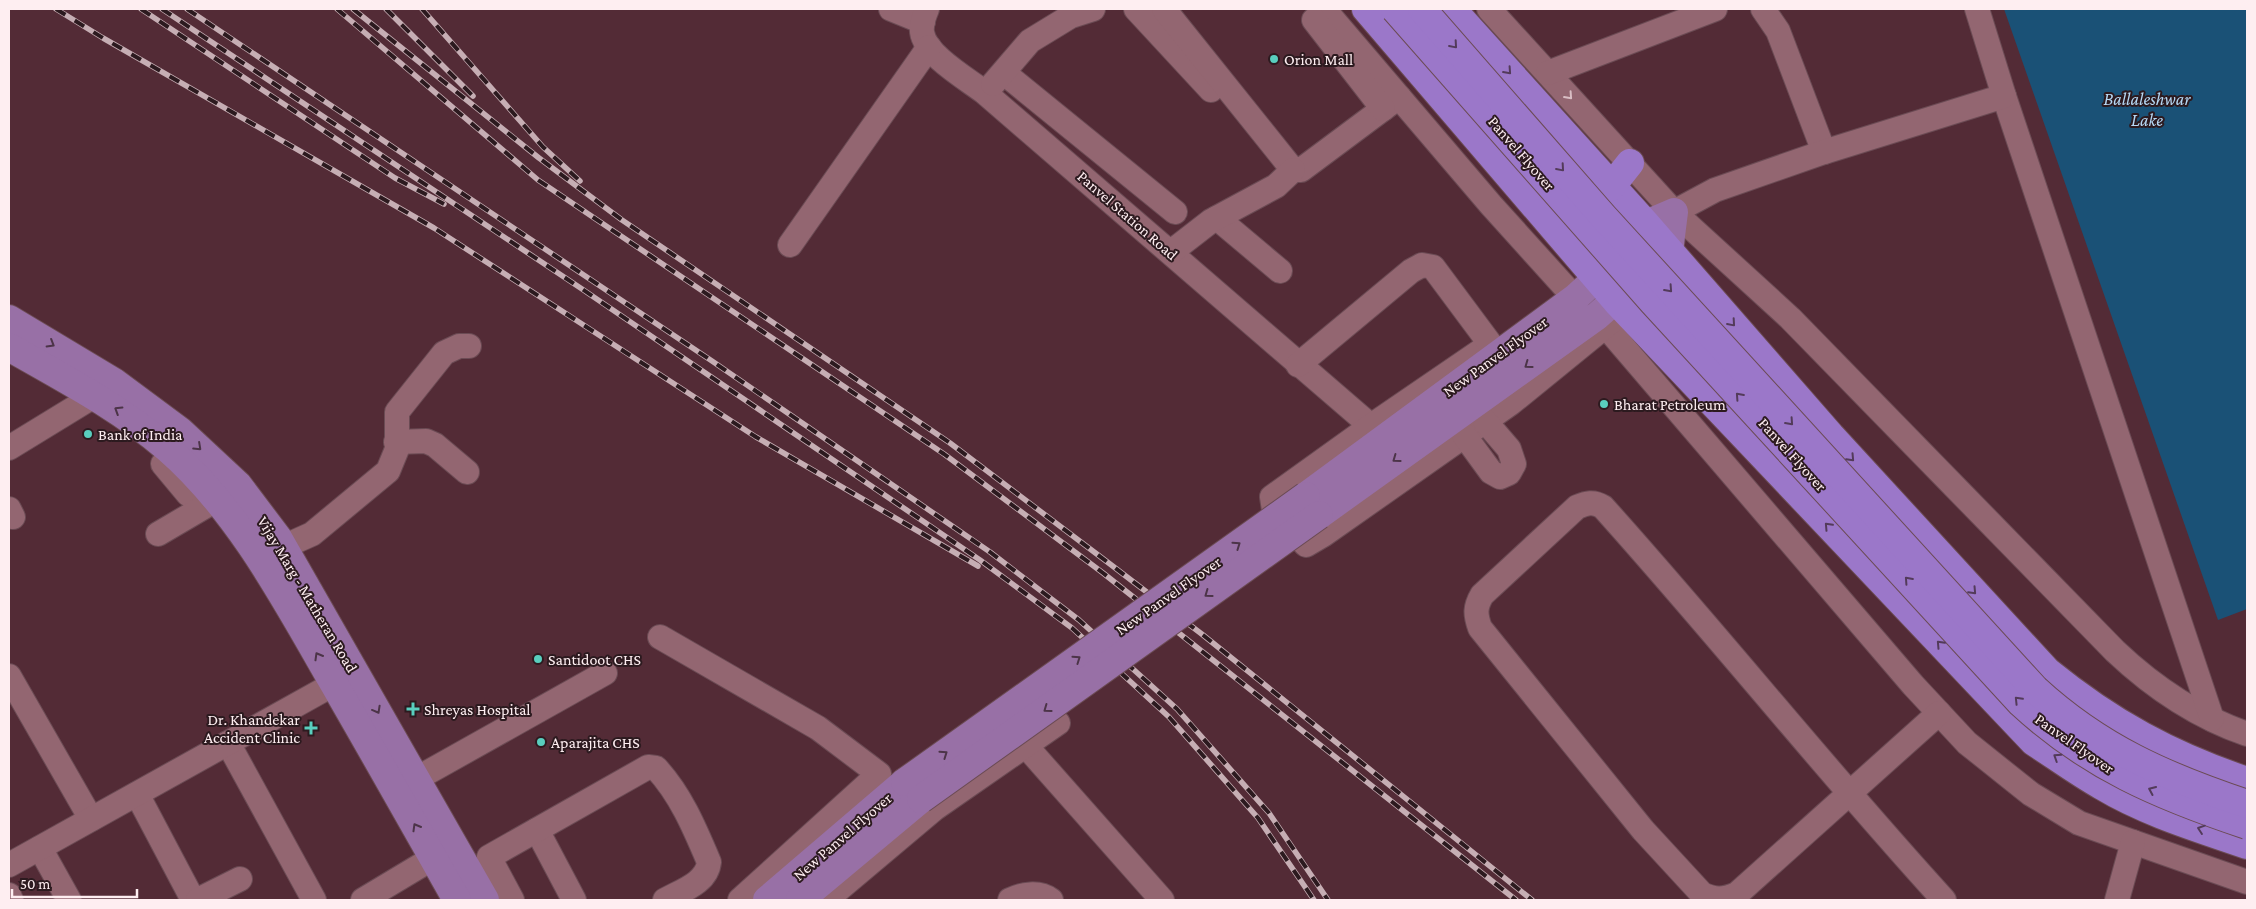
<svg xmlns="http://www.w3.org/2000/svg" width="2256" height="909" font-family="'Crimson Pro',serif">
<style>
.water{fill:#1a5176}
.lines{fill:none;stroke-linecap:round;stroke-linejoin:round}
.minor-casing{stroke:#6b4b54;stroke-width:26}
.major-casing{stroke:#6b4b54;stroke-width:30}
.highway-casing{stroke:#6b4b54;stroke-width:30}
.minor{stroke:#936671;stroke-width:24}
.major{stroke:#9870a6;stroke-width:28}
.highway{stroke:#9b77c9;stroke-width:28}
.rail-casing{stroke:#c6aeb4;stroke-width:5.5}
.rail{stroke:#2c1a1f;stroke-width:4;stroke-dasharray:11;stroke-linecap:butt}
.major-bridge-casing{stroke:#6b4b54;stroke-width:30;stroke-linecap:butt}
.highway-bridge-casing{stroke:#6b4b54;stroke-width:30;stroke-linecap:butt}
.major-bridge{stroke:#9870a6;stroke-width:28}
.highway-bridge{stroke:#9b77c9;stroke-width:28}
.oneway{stroke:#533b5a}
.oneway2{stroke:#d9bec4}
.oneway3{stroke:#4c3448}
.poi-dot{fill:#59cebe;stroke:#2c1a1f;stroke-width:2}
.labels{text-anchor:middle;stroke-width:4;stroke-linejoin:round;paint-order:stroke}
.poi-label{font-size:16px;fill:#feeef1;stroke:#2c1a1f;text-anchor:start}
.street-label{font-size:16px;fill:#feeef1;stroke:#2c1a1f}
.water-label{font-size:18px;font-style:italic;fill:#b6d9f6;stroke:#2c1a1f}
</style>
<rect width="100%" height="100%" fill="#532b36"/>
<polygon class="water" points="2004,9 2247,9 2247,609 2218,620"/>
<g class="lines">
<defs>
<g id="minor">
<polyline points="891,9 923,22"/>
<path d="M 927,9 C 924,16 921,24 922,32 C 925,55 967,79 984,92 L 1371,426"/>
<polyline points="1136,9 1211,90"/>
<polyline points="1164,9 1293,170 1301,170 1399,97"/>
<polyline points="1324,9 1491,205 1575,298"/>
<path d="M 1489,9 L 1674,212 L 1790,318 L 2115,651 C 2153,687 2198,717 2247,734"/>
<polyline points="1763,9 1778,31 1824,152"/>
<polyline points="1314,20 1383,109"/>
<polyline points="1004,73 1175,212"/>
<polyline points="1548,73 1715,9"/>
<polyline points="993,84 1030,41 1071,16 1093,9"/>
<polyline points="2004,96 2212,719"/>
<polyline points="1674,212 1715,190 1824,152 2004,96 1977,9"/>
<polyline points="1217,218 1280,271"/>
<polyline points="790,245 929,47"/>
<polyline points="1171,252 1211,221 1276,186 1293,170"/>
<polyline points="1597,316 1913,685 1967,743 2031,794 2079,823 2247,882"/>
<polyline points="1488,346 1371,426 1272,497 1274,510 1306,545 1323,535 1511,403 1618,316"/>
<polyline points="1298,365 1411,271 1422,265 1433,267 1491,345"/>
<polyline points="1464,435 1491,472 1500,477 1509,473 1514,464 1509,449 1485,421"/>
<polyline points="396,442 426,441 435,445 467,472"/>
<polyline points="9,448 94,396"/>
<polyline points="163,464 188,494"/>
<polyline points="9,509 13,517"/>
<polyline points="158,534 216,500"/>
<polyline points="283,547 312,534 388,471 397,449 397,412 444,353 459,346 469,346"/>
<polyline points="660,637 818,728 879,774 740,900"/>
<polyline points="9,676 91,819"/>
<path d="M 1939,713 L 1737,894 C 1723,900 1715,900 1702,894 L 1643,830 L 1480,628 C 1475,614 1475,607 1482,595 L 1577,507 C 1587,503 1593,501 1603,507 C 1719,636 1827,772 1944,900"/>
<polyline points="228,743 314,900"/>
<polyline points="1025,745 1162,900"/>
<polyline points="416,779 605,673"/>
<polyline points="137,794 193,900"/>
<polyline points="537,830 574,900"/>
<polyline points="40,848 69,900"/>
<polyline points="9,865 350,675"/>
<polyline points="9,895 11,900"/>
<polyline points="198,900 240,879"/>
<polyline points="363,900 433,858"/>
<path d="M 512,900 L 489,857 L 648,767 L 656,768 C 681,795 695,829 709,862 C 707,883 681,891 665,900"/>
<polyline points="826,900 934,809 1058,723"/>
<path d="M 1010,900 C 1022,894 1039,891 1051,900"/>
<polyline points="2117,900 2133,842"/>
</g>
<g id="major">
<polyline points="9,319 114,382 180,431 238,485 278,538 485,900"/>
<path d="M 9,347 C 63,378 119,407 167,448 C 238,510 284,597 330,677 C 373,751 415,826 457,900"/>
<polyline points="1306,496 1575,298 1597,278 1646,224 1674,212 1669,252 1597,316 1319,515"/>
<polyline points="767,900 905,782"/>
<polyline points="800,900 921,799"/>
</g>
<g id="highway">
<path d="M 1366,9 L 1616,301 L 2034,742 C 2057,757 2079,773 2102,786 C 2147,813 2198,828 2247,845"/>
<path d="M 1452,9 L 1646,224 L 1831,436 L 2047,671 C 2111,723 2170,755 2247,781"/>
<polyline points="1611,187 1630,163"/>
</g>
</defs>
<use href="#minor" class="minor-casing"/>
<use href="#major" class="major-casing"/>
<use href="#highway" class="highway-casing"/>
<use href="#minor" class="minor"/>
<use href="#major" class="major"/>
<use href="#highway" class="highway"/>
<defs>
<g id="rail">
<polyline points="56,9 103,38 434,228 756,437 978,566"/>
<polyline points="141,9 395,178 444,204"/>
<polyline points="162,9 582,289 980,560 1072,628 1169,717 1258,818 1314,900"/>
<polyline points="187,9 712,361 990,552 1079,620 1177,709 1269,813 1328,900"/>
<polyline points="337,9 538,180 944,454 1103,573 1516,900"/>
<polyline points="353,9 539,158 622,220 950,443 1110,564 1203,635 1532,900"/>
<polyline points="386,9 473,96"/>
<polyline points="422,9 543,147 580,181"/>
</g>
</defs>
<use href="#rail" class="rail-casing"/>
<use href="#rail" class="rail"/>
<defs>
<g id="major-bridge">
<polyline points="905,782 1306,496"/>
<polyline points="921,799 1319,515"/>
</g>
<g id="highway-bridge">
<path d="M 1395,9 L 1653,302 L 2021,703 C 2089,766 2160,796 2247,825"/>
<path d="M 1422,9 L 1603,216 L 2035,689 C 2099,748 2166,777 2247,804"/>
</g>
</defs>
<use href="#major-bridge" class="major-bridge-casing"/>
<use href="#highway-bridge" class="highway-bridge-casing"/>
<use href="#major-bridge" class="major-bridge"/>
<use href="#highway-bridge" class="highway-bridge"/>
</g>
<defs><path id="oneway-chevron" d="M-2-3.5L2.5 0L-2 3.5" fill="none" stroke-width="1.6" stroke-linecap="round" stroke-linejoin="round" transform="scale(1.25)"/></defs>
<g class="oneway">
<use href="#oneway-chevron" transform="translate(1454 45) rotate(49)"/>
<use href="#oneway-chevron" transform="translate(1508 71) rotate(48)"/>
<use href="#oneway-chevron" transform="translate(1561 168) rotate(49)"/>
<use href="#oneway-chevron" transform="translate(1669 289) rotate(48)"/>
<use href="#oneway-chevron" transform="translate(1732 323) rotate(49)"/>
<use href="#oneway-chevron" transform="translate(1739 396) rotate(-132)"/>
<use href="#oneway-chevron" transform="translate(1790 422) rotate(48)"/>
<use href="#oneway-chevron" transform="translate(1851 458) rotate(47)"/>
<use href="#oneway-chevron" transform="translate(1828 526) rotate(-133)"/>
<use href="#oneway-chevron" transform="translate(1908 580) rotate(-132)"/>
<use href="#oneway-chevron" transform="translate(1973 591) rotate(47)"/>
<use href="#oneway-chevron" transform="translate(1940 644) rotate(-133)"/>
<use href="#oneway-chevron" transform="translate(2018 700) rotate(-134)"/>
<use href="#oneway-chevron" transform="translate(2057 757) rotate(-147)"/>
<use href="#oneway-chevron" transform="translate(2152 790) rotate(-156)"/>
<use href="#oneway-chevron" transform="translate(2201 829) rotate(-161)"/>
</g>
<use class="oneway2" href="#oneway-chevron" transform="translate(1569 96) rotate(48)"/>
<g class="oneway3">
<use href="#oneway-chevron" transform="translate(51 344) rotate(31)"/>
<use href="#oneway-chevron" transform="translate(1528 365) rotate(144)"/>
<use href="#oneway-chevron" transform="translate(118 410) rotate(-148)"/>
<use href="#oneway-chevron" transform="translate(198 447) rotate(43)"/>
<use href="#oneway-chevron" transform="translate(1396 459) rotate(144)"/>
<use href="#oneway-chevron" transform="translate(1237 545) rotate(-35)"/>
<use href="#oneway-chevron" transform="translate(1208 594) rotate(144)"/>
<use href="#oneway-chevron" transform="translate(318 656) rotate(-120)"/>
<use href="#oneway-chevron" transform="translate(1077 659) rotate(-35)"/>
<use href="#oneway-chevron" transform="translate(1047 709) rotate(144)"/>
<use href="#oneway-chevron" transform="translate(377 710) rotate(61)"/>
<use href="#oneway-chevron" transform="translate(944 754) rotate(-35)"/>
<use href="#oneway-chevron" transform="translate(416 827) rotate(-120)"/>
</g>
<g class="poi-dot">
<circle cx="1274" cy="59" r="5"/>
<circle cx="1604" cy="404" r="5"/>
<circle cx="88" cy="434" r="5"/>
<circle cx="538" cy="659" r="5"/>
<path d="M410.5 701.5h5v5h5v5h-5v5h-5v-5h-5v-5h5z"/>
<path d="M308.5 720.5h5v5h5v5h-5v5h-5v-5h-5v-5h5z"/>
<circle cx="541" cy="742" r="5"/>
</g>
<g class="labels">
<g class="poi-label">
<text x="1284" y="65">Orion Mall</text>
<text x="1614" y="410">Bharat Petroleum</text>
<text x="98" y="440">Bank of India</text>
<text x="548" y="665">Santidoot CHS</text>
<text x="424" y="715">Shreyas Hospital</text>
<text x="300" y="725" text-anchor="end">Dr. Khandekar<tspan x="300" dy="18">Accident Clinic</tspan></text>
<text x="551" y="748">Aparajita CHS</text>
</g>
<g class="street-label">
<text transform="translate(1522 153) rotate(49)" y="6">Panvel Flyover</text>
<text transform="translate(1128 215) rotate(41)" y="6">Panvel Station Road</text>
<text transform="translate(1495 356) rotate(-36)" y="6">New Panvel Flyover</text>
<text transform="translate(1793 454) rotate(48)" y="6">Panvel Flyover</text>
<text transform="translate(308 594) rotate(59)" y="6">Vijay Marg - Matheran Road</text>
<text transform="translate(1168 595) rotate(-35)" y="6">New Panvel Flyover</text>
<text transform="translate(2075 743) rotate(35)" y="6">Panvel Flyover</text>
<text transform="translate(842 836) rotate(-41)" y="6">New Panvel Flyover</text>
</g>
<g class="water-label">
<text x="2147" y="105">Ballaleshwar<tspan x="2147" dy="21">Lake</tspan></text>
</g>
</g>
<rect width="2256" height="909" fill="none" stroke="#feeef1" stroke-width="20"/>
<path d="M12 889v8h125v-8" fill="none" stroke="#feeef1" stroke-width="2.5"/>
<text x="20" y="889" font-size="15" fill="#feeef1" stroke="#2c1a1f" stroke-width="4" paint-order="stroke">50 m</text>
</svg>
